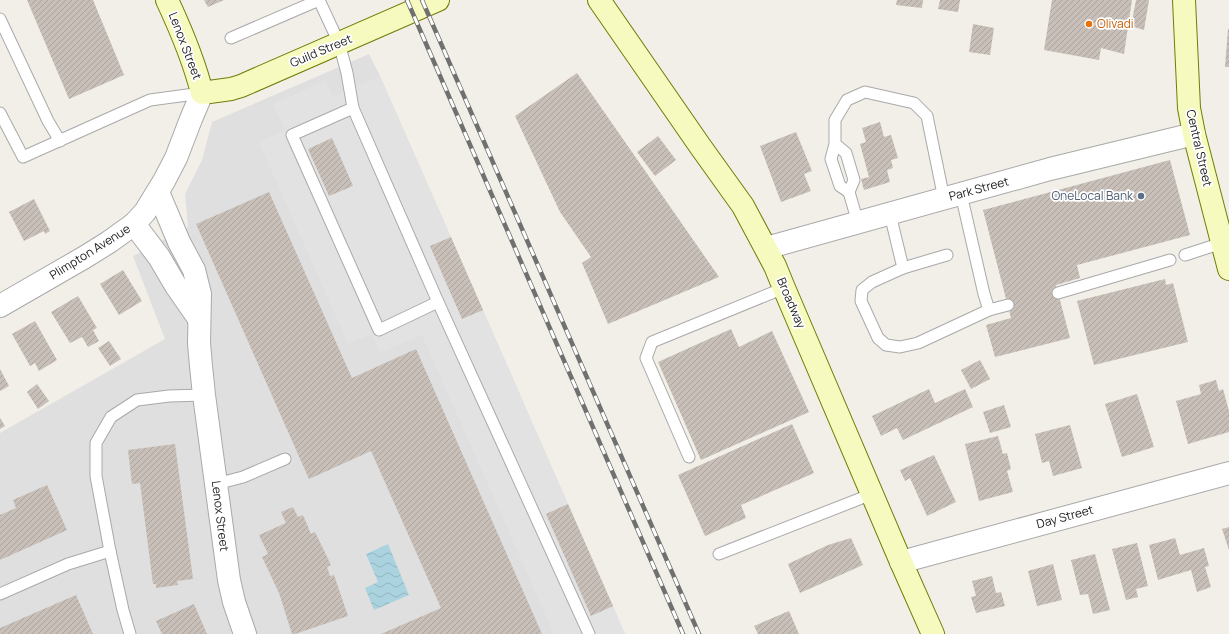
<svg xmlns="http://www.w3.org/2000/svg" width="1229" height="634" font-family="Manrope,sans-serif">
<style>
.residential{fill:#e0dfdf}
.parking{fill:#e2e2e2}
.water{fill:url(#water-waves)}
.building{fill:url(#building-hatch)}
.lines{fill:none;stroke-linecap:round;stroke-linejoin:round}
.lane-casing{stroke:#a9a9a9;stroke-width:13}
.street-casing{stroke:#a9a9a9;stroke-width:24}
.secondary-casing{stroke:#707d05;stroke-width:24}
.lane{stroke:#fff;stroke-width:11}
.street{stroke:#fff;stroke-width:22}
.secondary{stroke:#f7fabf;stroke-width:22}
.rail-casing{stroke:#707070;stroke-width:4.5}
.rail{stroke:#fff;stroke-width:3;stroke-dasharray:9;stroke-linecap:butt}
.food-dot{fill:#e8710a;stroke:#fff;stroke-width:1.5}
.service-dot{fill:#5c6f8a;stroke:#fff;stroke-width:1.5}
.labels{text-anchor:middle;stroke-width:3.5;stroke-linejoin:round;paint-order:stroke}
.food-label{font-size:12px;fill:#c56008;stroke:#fff;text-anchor:start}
.street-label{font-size:12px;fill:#222;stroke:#fff}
.service-label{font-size:12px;fill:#4e5e75;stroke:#fff;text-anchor:end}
</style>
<defs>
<pattern id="water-waves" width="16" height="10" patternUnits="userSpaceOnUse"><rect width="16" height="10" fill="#aad3df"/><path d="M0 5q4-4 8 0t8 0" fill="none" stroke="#92b5bf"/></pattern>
<pattern id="building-hatch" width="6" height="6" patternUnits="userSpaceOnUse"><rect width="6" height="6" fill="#c7bfb8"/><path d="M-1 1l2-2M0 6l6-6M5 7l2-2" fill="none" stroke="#aba49e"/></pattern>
</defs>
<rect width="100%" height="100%" fill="#f2efe9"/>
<polygon class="residential" points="369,54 380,76 625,634 0,634 0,433 165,339 133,256 188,227 185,194 202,160 212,122"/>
<polygon class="parking" points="380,76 451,237 430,247 462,319 483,310 568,504 546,514 590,616 613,606 625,634 554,634 422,335 380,353 371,334 348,344 259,142 285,130 273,104 325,81 333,97"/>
<polygon class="water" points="388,544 409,595 374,610 365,588 378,582 366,554"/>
<g class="building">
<polygon points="27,0 93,0 124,75 69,99"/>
<polygon points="204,0 224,0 208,7"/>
<polygon points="897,0 923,0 922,8 896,5"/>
<polygon points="940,0 960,0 958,12 938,9"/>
<polygon points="1052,0 1132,0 1124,54 1101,48 1099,60 1044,50"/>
<polygon points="1136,0 1149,0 1144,30 1131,26"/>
<polygon points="973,24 994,28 990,55 969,52"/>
<polygon points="1228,29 1229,29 1229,67 1225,67"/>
<polygon points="577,73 719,277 608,324 582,263 591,257 560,212 515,116"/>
<polygon points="880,122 884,137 891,135 898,158 891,160 893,168 887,170 890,182 864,190 861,179 869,177 860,144 866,142 862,128"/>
<polygon points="796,132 812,171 804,174 811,191 781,202 760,146"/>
<polygon points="658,136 676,160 655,176 637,152"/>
<polygon points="332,138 353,186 329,196 308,149"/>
<polygon points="1170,160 1190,235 1077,265 1080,278 1056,285 1070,338 995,357 986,325 1011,318 983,210"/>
<polygon points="269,192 352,378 416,349 542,634 381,634 441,608 371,451 309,479 196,224"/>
<polygon points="34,199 50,231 45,234 44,231 24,241 9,212"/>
<polygon points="451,237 483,310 462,319 430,246"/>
<polygon points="123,270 142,301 119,315 100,284"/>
<polygon points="1165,279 1166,285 1173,283 1188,342 1094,365 1077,301"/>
<polygon points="78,296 97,328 93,330 99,341 88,347 82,337 70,343 51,312"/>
<polygon points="35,321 57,360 39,371 35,363 30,366 12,334"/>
<polygon points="731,329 739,347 772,331 809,412 701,460 658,362"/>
<polygon points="109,341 121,359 110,366 98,348"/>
<polygon points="980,360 990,379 971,389 961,370"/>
<polygon points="0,369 9,386 0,391"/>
<polygon points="1216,380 1219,391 1223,389 1229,411 1229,432 1188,444 1176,401 1201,394 1199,385"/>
<polygon points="37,384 49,401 38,409 27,392"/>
<polygon points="929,389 935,403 965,389 973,407 903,440 897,428 881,436 872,416"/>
<polygon points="1137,394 1154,447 1122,457 1105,404"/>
<polygon points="1004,405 1011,427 990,433 983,412"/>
<polygon points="0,418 5,426 0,429"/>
<polygon points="792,424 814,473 741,505 746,518 705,536 678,475"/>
<polygon points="1070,425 1082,468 1053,476 1049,461 1042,463 1035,434"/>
<polygon points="998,436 1003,454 1007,453 1011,469 1007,471 1013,492 979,501 965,444"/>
<polygon points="175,444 193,579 177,581 178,585 156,588 156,584 153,584 140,483 132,484 128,450"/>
<polygon points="934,455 956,502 927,516 910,478 905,481 900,470"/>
<polygon points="47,485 67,530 0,560 0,515 16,508 13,500"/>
<polygon points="568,504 613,606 591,616 546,514"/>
<polygon points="293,507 298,517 303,515 311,534 315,532 331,565 327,567 330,576 334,575 348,616 295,634 292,634 279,593 262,557 268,554 259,535 286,523 281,512"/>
<polygon points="1229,527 1229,550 1222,529"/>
<polygon points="851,538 863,565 800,593 788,564 828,545"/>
<polygon points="1175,538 1180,555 1204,548 1209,566 1205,567 1211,587 1197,592 1191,570 1158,580 1149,545"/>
<polygon points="1137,543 1148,586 1136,589 1138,597 1126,600 1112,549"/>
<polygon points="1095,554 1110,610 1093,614 1088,594 1080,595 1071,560"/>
<polygon points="1053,564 1062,600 1037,606 1028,571"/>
<polygon points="992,576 996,593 1001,592 1005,606 976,613 971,597 976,596 972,581"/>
<polygon points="76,595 93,634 0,634 0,628"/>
<polygon points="194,604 207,634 162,634 156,621"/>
<polygon points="789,611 799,634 758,634 754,626"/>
</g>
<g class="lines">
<defs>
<g id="lane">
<polyline points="0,19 48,121 60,141"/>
<polyline points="231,38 319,0 339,43 347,73 353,108 438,302 589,634"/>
<polyline points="353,108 292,135 379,330 438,302"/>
<polyline points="0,113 23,157 150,100 202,93"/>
<polyline points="835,144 846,153 854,180 849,192 840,186 831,159 835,144 835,120 847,100 865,92 914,103 927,116 944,199"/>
<polyline points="849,192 858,223"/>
<polyline points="961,194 984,294 989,310"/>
<polyline points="890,214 903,268 872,282 862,290 861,301 878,338 886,345 900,347 918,343 989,310 1008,305"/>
<polyline points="1185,255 1222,243"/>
<polyline points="903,268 947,255"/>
<polyline points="1058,293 1170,260"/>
<polyline points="689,457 646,358 652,342 784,288"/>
<polyline points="216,484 243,477 285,459"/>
<polyline points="719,554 872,494"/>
<polyline points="0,594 68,564 110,551"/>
<polyline points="130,634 123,610 110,551 96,476 96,443 111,417 137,400 169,396 204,395"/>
</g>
<g id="street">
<polyline points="158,192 179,242 194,270 200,294 199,343 201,366 204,395 229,580 234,602 245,634"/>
<polyline points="134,224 159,257 176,286 199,319"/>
<polyline points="766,248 1050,169 1194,134"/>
<polyline points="0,306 85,257 109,242 134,224 145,212 164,181 176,158 191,119 202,93"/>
<polyline points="901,562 1229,473"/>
</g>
<g id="secondary">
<path d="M 167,0 C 181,30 194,60 202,93 L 231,89 L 241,86 L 438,0"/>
<polyline points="599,0 700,146 743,206 775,266 784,288 901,562 933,634"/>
<polyline points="1184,0 1189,108 1194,134 1229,269"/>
</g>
</defs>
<use href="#lane" class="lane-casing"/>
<use href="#street" class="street-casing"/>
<use href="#secondary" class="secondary-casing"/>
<use href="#lane" class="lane"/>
<use href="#street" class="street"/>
<use href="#secondary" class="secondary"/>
<defs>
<g id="rail">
<polyline points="407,0 683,634"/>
<polyline points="422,0 699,634"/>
</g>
</defs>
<use href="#rail" class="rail-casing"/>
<use href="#rail" class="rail"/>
</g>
<circle class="food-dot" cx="1089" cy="24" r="4"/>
<circle class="service-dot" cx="1141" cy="196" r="4"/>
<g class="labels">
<g class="food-label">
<text x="1097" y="28">Olivadi</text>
</g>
<g class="street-label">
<text transform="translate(185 46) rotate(69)" y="4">Lenox Street</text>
<text transform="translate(321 51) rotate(-23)" y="4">Guild Street</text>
<text transform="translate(1199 148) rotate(77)" y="4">Central Street</text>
<text transform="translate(979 189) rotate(-15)" y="4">Park Street</text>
<text transform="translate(90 252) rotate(-32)" y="4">Plimpton Avenue</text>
<text transform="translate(791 303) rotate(67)" y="4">Broadway</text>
<text transform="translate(220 516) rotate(83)" y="4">Lenox Street</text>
<text transform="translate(1065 517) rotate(-15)" y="4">Day Street</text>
</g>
<g class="service-label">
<text x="1133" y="200">OneLocal Bank</text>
</g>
</g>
</svg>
